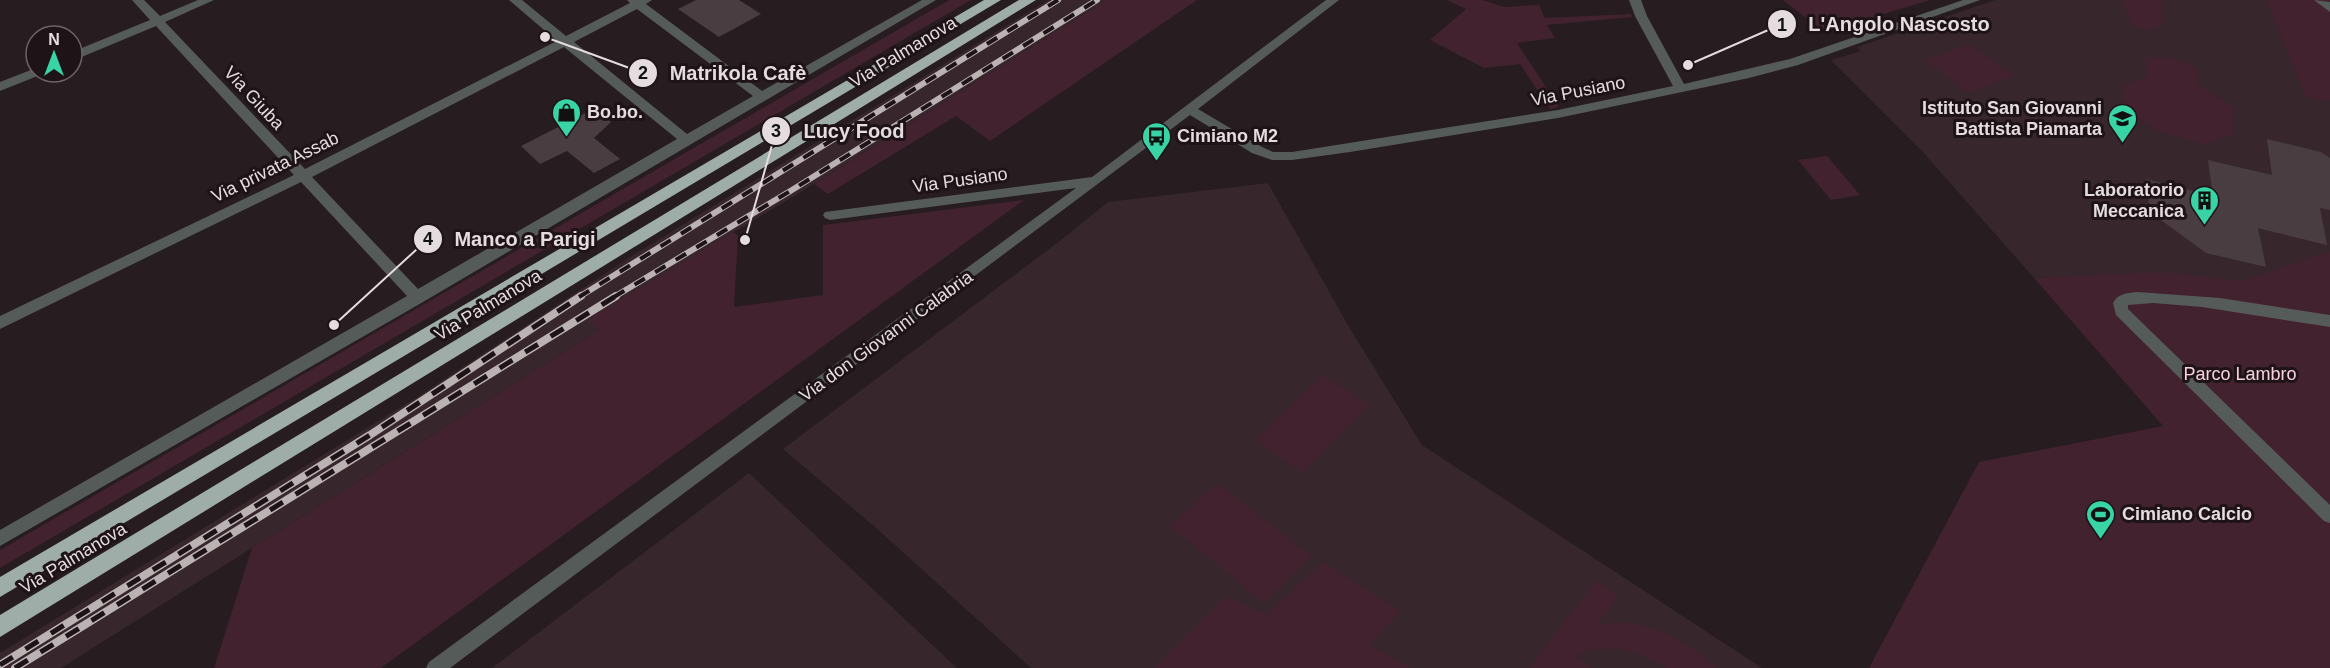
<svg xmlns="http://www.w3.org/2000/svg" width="2330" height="668" font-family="Helvetica,sans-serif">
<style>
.built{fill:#37262c}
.green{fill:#42222f}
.building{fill:#493d41}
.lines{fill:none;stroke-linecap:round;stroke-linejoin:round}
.minor{fill:#555b58;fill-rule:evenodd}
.highway{fill:#9eada7;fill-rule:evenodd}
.rail-far1-casing{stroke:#bbb2b4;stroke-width:6}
.rail-casing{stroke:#bbb2b4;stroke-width:8}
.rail-far1{stroke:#1e1317;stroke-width:4;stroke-dasharray:12;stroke-linecap:butt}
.rail{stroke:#1e1317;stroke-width:5;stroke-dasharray:15;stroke-linecap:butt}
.labels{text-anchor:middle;stroke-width:6;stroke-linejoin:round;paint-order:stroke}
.street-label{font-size:18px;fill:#e4dcde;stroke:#1e1317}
.poi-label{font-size:18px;font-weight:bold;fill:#e4dcde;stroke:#1e1317;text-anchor:start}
.park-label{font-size:18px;fill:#f8d1e0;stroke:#1e1317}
.leader{fill:none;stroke:#e4dcde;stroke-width:2}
.callout-dot{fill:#e4dcde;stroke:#1e1317;stroke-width:2}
.mark-label{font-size:18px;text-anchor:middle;font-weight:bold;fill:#111}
.callout-label{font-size:20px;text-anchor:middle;font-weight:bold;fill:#e4dcde;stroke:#1e1317;stroke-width:6;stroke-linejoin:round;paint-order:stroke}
</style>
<rect width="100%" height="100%" fill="#271c20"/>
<g class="built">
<polygon points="1048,0 1106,0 814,184 589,319 599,330 61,668 0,668 0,653 419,396 627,259"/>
<polygon points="1995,0 2284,0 2330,37 2330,296 2210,279 2079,276 2034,278 1922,151 1831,60 1861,51 1857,47"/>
<polygon points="1268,183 1349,327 1422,445 1762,668 1031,668 875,527 783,449 1065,237 1108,202"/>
<polygon points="749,473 957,668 492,668"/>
</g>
<g class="green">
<polygon points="949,0 971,0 0,568 0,550"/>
<polygon points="1106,0 1197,0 990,141 956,116 828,194 814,184"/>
<polygon points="1447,0 1482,0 1504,7 1539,5 1545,18 1631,14 1632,17 1547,25 1555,38 1517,43 1559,107 1550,109 1520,64 1484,68 1430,40 1466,9"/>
<polygon points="1783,0 1930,0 1824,32"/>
<polygon points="2121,0 2161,0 2163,25 2149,30 2133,27"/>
<polygon points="2266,0 2330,0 2330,101 2306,97"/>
<polygon points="1969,44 2014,76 1969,93 1925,60"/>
<polygon points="2144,57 2176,59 2196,67 2198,85 2233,107 2233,135 2204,144 2158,131 2125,108 2122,86 2149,76"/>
<polygon points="1827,156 1860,195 1831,200 1798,160"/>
<polygon points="1024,200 381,668 214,668 252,548 599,330 588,319 733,232 738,236 734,307 823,295 823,225"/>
<polygon points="2330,251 2330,668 1869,668 1979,462 2163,426 2034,278 2162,272 2242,281"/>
<polygon points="1323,375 1369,405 1302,473 1255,440"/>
<polygon points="1217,483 1311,556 1264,603 1170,526"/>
<polygon points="1323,562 1400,611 1369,645 1410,668 1154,668 1226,596 1266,615"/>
<path d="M 1596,581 L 1618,596 L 1596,626 C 1638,613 1687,640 1717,668 L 1668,668 L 1634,652 L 1613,648 L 1591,650 L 1576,656 L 1592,668 L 1529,668 Z"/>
</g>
<g class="building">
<polygon points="696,0 739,0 761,14 719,37 678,9"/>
<polygon points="595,108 611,122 594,138 620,159 594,173 567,151 540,164 521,146"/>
<polygon points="2267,139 2321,152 2330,158 2330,210 2320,208 2327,245 2258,228 2266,267 2206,253 2150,212 2146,179 2213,196 2208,160 2272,175"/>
</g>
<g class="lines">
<g class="minor">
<path d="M 132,0 L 144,0 L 160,16 L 198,0 L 214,0 L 165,22 L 305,169 L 557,41 L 509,0 L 522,0 L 566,36 L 630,3 L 627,0 L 652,0 L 646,4 L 762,91 L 922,0 L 936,0 L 423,302 L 0,546 L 0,530 L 407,296 L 301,182 L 0,329 L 0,316 L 294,175 L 156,26 L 72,61 L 72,52 L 150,20 ZM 637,9 L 753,96 L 687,134 L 574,42 ZM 564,47 L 677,139 L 418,289 L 312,177 Z"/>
<polygon points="1326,0 1339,0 1198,109 1262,147 1273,152 1292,152 1558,110 1673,86 1635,16 1629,0 1641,0 1647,16 1684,84 1790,59 1963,0 1980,0 1798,65 1749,78 1558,118 1350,152 1292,160 1272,160 1252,153 1190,115 450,668 426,668 429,662 1076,188 830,220 825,218 823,215 825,212 1092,177"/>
<polygon points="2314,0 2330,2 2330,12"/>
<polygon points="36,68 36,72 42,72 40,75 0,91 0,82"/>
<path d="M 2138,292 L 2220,298 L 2330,315 L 2330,327 L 2202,307 L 2153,303 L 2128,305 L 2128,309 L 2330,505 L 2330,523 L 2324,521 L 2116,315 L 2113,303 C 2118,293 2128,293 2138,292 Z"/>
</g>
<g class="highway">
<polygon points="984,0 1001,0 0,597 0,577"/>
<polygon points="1019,0 1036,0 0,637 0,615"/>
</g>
<defs>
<g id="rail-far1">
<polyline points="579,297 1058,0"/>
<polyline points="614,297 792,190 1097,0"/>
</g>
<g id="rail">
<polyline points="0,665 370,435 581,296"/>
<polyline points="15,668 616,296"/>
</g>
</defs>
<use href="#rail-far1" class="rail-far1-casing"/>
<use href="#rail" class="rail-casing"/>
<use href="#rail-far1" class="rail-far1"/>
<use href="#rail" class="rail"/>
</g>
<defs>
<symbol id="shop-pin" viewBox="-11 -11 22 30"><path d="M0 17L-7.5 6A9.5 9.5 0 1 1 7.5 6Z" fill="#39d4a5" stroke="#1e1317"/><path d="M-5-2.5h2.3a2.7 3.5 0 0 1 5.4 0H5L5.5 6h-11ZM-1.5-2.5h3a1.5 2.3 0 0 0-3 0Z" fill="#111"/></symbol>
<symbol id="school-pin" viewBox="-11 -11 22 30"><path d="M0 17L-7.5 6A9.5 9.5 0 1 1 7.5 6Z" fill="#39d4a5" stroke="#1e1317"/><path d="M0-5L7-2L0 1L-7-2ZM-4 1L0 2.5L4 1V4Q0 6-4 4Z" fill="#111"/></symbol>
<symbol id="bus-pin" viewBox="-11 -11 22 30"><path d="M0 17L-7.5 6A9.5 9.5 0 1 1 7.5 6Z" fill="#39d4a5" stroke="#1e1317"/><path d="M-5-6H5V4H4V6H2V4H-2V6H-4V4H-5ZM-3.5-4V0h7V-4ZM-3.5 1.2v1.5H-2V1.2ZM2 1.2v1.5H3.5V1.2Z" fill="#111"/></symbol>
<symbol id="building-pin" viewBox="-11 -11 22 30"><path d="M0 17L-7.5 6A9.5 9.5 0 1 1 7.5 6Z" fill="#39d4a5" stroke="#1e1317"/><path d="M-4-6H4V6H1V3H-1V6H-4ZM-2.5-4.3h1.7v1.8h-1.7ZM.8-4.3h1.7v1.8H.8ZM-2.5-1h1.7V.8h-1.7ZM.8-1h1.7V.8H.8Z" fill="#111"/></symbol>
<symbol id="stadium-pin" viewBox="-11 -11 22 30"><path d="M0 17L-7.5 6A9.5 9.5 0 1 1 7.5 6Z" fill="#39d4a5" stroke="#1e1317"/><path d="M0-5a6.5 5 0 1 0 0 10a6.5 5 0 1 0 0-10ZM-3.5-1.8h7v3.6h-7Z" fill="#111"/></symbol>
</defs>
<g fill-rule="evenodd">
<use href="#shop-pin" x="550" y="96" width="33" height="45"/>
<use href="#school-pin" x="2106" y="102" width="33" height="45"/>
<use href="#bus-pin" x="1140" y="120" width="33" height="45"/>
<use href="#building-pin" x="2188" y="184" width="33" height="45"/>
<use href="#stadium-pin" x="2084" y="498" width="33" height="45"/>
</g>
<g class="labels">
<g class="street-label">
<text transform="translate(903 52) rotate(-31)" y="6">Via Palmanova</text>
<text transform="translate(1578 91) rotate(-11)" y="6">Via Pusiano</text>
<text transform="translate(254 98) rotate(47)" y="6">Via Giuba</text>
<text transform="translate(275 167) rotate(-26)" y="6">Via privata Assab</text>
<text transform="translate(960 180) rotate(-8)" y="6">Via Pusiano</text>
<text transform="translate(488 305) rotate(-31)" y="6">Via Palmanova</text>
<text transform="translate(886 336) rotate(-36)" y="6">Via don Giovanni Calabria</text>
<text transform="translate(73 558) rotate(-31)" y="6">Via Palmanova</text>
</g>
<g class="poi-label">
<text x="2102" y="114" text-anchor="end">Istituto San Giovanni<tspan x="2102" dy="21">Battista Piamarta</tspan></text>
<text x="587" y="118">Bo.bo.</text>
<text x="1177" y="142">Cimiano M2</text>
<text x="2184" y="196" text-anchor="end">Laboratorio<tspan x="2184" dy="21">Meccanica</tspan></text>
<text x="2122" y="520">Cimiano Calcio</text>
</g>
<g class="park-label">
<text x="2240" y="380">Parco Lambro</text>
</g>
</g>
<path class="leader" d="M1688 65L1782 24M545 37L643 73M745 240L776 131M334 325L428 239"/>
<g class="callout-dot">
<circle cx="1688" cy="65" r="6"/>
<circle cx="545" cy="37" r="6"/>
<circle cx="745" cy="240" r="6"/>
<circle cx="334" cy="325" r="6"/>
<circle cx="1782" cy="24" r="15"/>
<circle cx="643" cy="73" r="15"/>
<circle cx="776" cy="131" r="15"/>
<circle cx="428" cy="239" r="15"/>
</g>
<g class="mark-label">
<text x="1782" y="31">1</text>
<text x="643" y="79">2</text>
<text x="776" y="137">3</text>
<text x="428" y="245">4</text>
</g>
<g class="callout-label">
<text x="1899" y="31">L'Angolo Nascosto</text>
<text x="738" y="80">Matrikola Cafè</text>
<text x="854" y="138">Lucy Food</text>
<text x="525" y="246">Manco a Parigi</text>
</g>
<g transform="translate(54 54)"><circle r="28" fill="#1e1317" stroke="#6d6367" stroke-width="1.5"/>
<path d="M0-4.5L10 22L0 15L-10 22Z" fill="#39d4a5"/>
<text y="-9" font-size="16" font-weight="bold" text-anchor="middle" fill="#e4dcde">N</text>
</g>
</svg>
